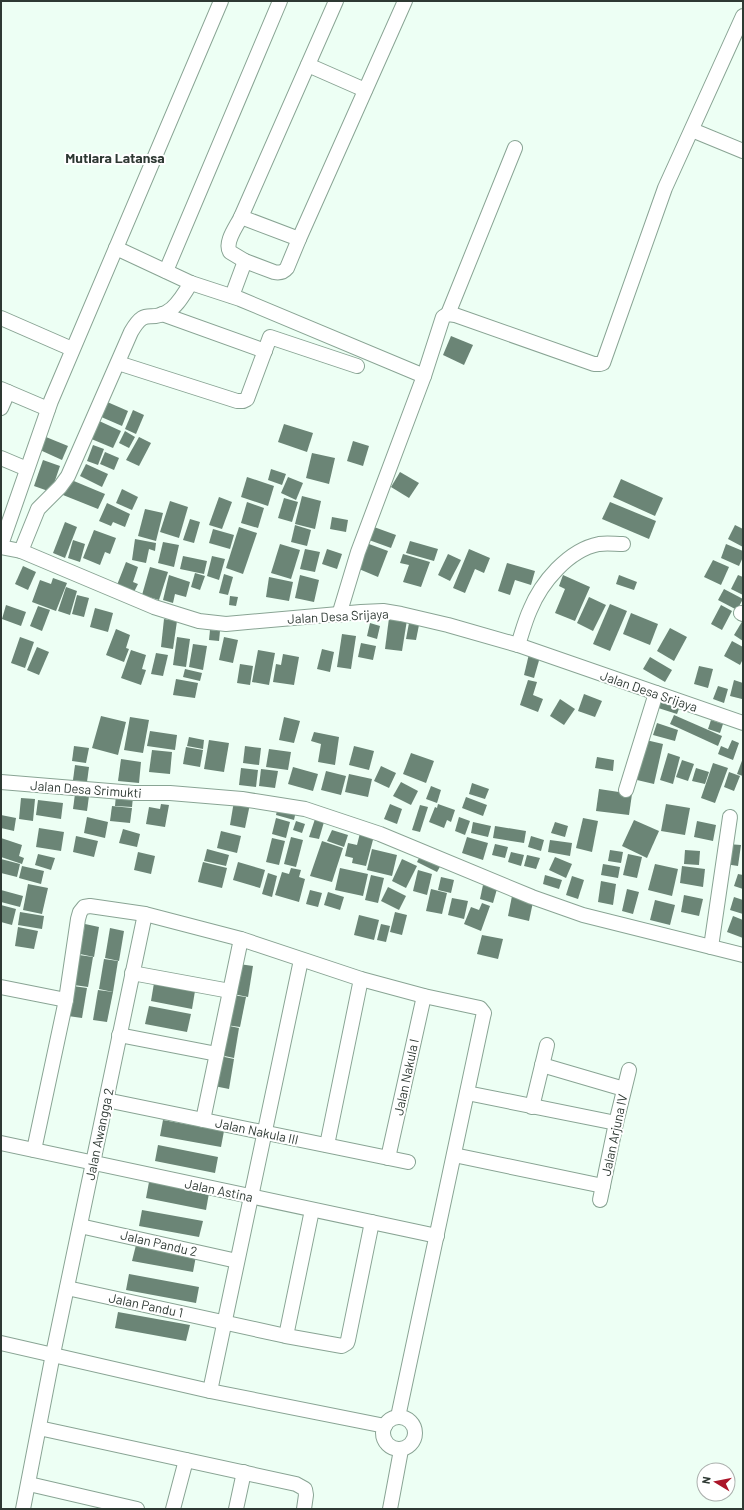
<svg xmlns="http://www.w3.org/2000/svg" width="744" height="1510" font-family="Barlow,sans-serif">
<style>
.building{fill:#6b8576}
.lines{fill:none;stroke-linecap:round;stroke-linejoin:round}
.minor-casing{stroke:#89a494;stroke-width:16}
.minor{stroke:#fff;stroke-width:14}
.labels{text-anchor:middle;stroke-width:4;stroke-linejoin:round;paint-order:stroke}
.street-label{font-size:13px;fill:#2e3933;stroke:#fff}
.neighbourhood-label{font-size:14px;font-weight:bold;fill:#2e3933;stroke:#fff}
</style>
<rect width="100%" height="100%" fill="#edfff4"/>
<g class="building">
<polygon points="451,336 473,345 464,365 443,355"/>
<polygon points="105,401 128,411 122,426 99,416"/>
<polygon points="133,410 144,415 136,434 125,429"/>
<polygon points="97,420 121,431 113,448 89,438"/>
<polygon points="284,424 313,433 307,452 278,442"/>
<polygon points="125,431 135,437 129,448 119,443"/>
<polygon points="46,437 68,446 62,460 40,450"/>
<polygon points="139,437 151,443 139,466 126,460"/>
<polygon points="353,441 369,446 363,466 347,461"/>
<polygon points="93,445 104,449 98,465 87,461"/>
<polygon points="105,452 119,458 114,470 100,464"/>
<polygon points="312,453 335,458 329,484 306,478"/>
<polygon points="43,460 60,466 51,492 34,486"/>
<polygon points="86,464 108,474 102,487 80,476"/>
<polygon points="271,469 286,474 282,485 268,480"/>
<polygon points="400,472 419,483 409,498 391,487"/>
<polygon points="247,477 274,486 268,506 241,497"/>
<polygon points="288,477 303,483 296,500 281,493"/>
<polygon points="69,479 105,494 98,509 63,495"/>
<polygon points="621,479 663,498 655,516 613,497"/>
<polygon points="122,489 138,497 132,510 116,503"/>
<polygon points="302,496 321,501 315,529 295,524"/>
<polygon points="219,497 232,502 222,529 209,525"/>
<polygon points="284,498 298,502 292,522 278,518"/>
<polygon points="170,501 188,507 179,538 160,532"/>
<polygon points="247,502 264,508 258,528 241,523"/>
<polygon points="610,502 656,521 649,539 602,519"/>
<polygon points="107,503 130,514 125,527 113,522 111,526 99,521"/>
<polygon points="145,509 163,513 156,541 138,536"/>
<polygon points="332,517 348,520 346,532 330,529"/>
<polygon points="190,519 200,522 194,543 183,540"/>
<polygon points="65,522 77,527 65,558 53,553"/>
<polygon points="295,525 311,530 307,546 291,542"/>
<polygon points="735,525 743,529 743,547 728,539"/>
<polygon points="239,527 257,533 243,574 226,568"/>
<polygon points="374,527 396,535 391,548 369,540"/>
<polygon points="213,529 234,535 230,549 209,543"/>
<polygon points="94,530 116,538 110,554 105,552 100,565 83,558"/>
<polygon points="135,539 156,543 155,551 149,549 146,563 132,560"/>
<polygon points="73,540 85,544 80,562 68,558"/>
<polygon points="410,541 438,549 434,561 406,553"/>
<polygon points="163,542 179,545 174,567 158,563"/>
<polygon points="280,544 300,550 291,579 271,573"/>
<polygon points="369,544 388,551 378,577 359,569"/>
<polygon points="726,544 743,551 743,557 739,566 721,558"/>
<polygon points="305,549 320,552 315,572 300,569"/>
<polygon points="327,549 342,554 337,569 322,564"/>
<polygon points="469,549 490,558 484,573 475,569 465,593 453,588"/>
<polygon points="403,554 430,562 421,587 403,582 409,565 400,563"/>
<polygon points="448,554 461,560 450,581 438,575"/>
<polygon points="183,556 207,561 204,574 180,569"/>
<polygon points="212,556 225,559 219,580 207,576"/>
<polygon points="713,560 729,567 721,585 704,577"/>
<polygon points="126,562 138,567 133,582 138,584 134,592 117,585"/>
<polygon points="507,563 535,571 531,585 515,580 510,595 498,591"/>
<polygon points="23,566 36,572 28,590 15,584"/>
<polygon points="150,567 168,572 159,600 142,595"/>
<polygon points="195,573 205,576 200,590 191,587"/>
<polygon points="224,574 233,577 228,595 219,593"/>
<polygon points="169,575 190,582 186,597 175,594 173,603 163,600"/>
<polygon points="300,575 319,580 314,602 295,598"/>
<polygon points="563,575 590,587 575,621 555,613 565,589 559,586"/>
<polygon points="619,575 637,582 634,590 616,584"/>
<polygon points="738,575 743,577 743,595 731,589"/>
<polygon points="269,577 293,582 289,601 266,597"/>
<polygon points="53,578 67,583 56,611 32,602 40,580 51,584"/>
<polygon points="66,587 77,591 70,615 58,611"/>
<polygon points="724,589 743,599 737,610 718,600"/>
<polygon points="77,595 89,598 84,617 72,614"/>
<polygon points="230,596 238,597 236,606 229,605"/>
<polygon points="589,597 606,605 593,631 577,623"/>
<polygon points="610,604 627,611 610,651 593,644"/>
<polygon points="6,605 26,612 21,626 2,619"/>
<polygon points="721,605 732,611 722,630 711,624"/>
<polygon points="38,606 50,610 42,631 30,626"/>
<polygon points="95,608 113,613 108,632 90,627"/>
<polygon points="631,613 658,624 650,645 623,634"/>
<polygon points="389,618 407,620 402,651 385,649"/>
<polygon points="164,619 177,621 173,649 161,647"/>
<polygon points="743,620 743,641 734,635"/>
<polygon points="370,623 380,626 377,639 367,636"/>
<polygon points="409,623 419,625 416,640 406,639"/>
<polygon points="670,628 687,637 674,661 657,651"/>
<polygon points="116,629 130,635 126,648 129,649 124,662 106,655"/>
<polygon points="210,630 220,631 219,641 209,640"/>
<polygon points="342,634 356,636 351,669 337,667"/>
<polygon points="20,637 34,642 25,668 11,663"/>
<polygon points="177,637 190,639 186,667 173,665"/>
<polygon points="224,637 238,640 233,663 219,660"/>
<polygon points="732,641 743,647 743,659 740,665 724,656"/>
<polygon points="361,643 376,646 373,660 358,657"/>
<polygon points="193,644 207,646 203,670 189,667"/>
<polygon points="37,647 49,652 39,675 27,670"/>
<polygon points="322,649 334,652 330,672 317,669"/>
<polygon points="131,650 146,655 142,669 146,670 141,685 121,678"/>
<polygon points="258,650 275,653 269,685 252,682"/>
<polygon points="156,653 168,655 163,676 151,674"/>
<polygon points="283,654 299,657 294,685 273,682 276,664 281,665"/>
<polygon points="529,654 540,657 534,678 524,675"/>
<polygon points="650,657 672,670 665,682 643,669"/>
<polygon points="240,664 253,666 250,685 237,683"/>
<polygon points="699,666 713,669 708,688 694,684"/>
<polygon points="185,669 202,673 200,681 183,677"/>
<polygon points="176,679 198,683 195,698 173,695"/>
<polygon points="528,680 537,682 533,695 543,699 538,712 520,705"/>
<polygon points="734,680 743,683 742,699 730,696"/>
<polygon points="718,686 728,689 724,703 713,699"/>
<polygon points="584,694 602,701 595,717 578,711"/>
<polygon points="560,699 575,709 564,725 550,716"/>
<polygon points="658,700 680,706 677,714 655,707"/>
<polygon points="674,715 722,736 718,746 670,724"/>
<polygon points="101,716 126,722 118,755 92,748"/>
<polygon points="130,717 149,720 143,753 124,750"/>
<polygon points="284,717 300,721 294,743 279,740"/>
<polygon points="711,720 723,724 720,733 708,729"/>
<polygon points="657,723 678,730 675,741 653,735"/>
<polygon points="150,731 177,735 175,750 147,746"/>
<polygon points="314,732 339,737 335,765 318,762 321,744 311,741"/>
<polygon points="189,737 204,740 203,749 187,746"/>
<polygon points="209,740 229,743 224,772 204,769"/>
<polygon points="646,740 663,744 654,784 637,780"/>
<polygon points="732,740 739,743 733,760 718,754 721,746 728,749"/>
<polygon points="74,746 89,748 86,763 72,761"/>
<polygon points="245,746 261,748 259,765 243,763"/>
<polygon points="354,746 374,751 369,770 349,765"/>
<polygon points="186,747 203,750 200,767 183,764"/>
<polygon points="269,749 291,752 288,770 266,767"/>
<polygon points="152,750 172,752 170,774 149,772"/>
<polygon points="411,753 434,761 426,783 403,774"/>
<polygon points="668,753 680,757 673,784 660,780"/>
<polygon points="597,757 614,760 613,771 595,768"/>
<polygon points="743,758 743,776 737,774"/>
<polygon points="121,759 141,762 139,783 118,781"/>
<polygon points="682,760 694,764 688,781 676,777"/>
<polygon points="713,763 728,768 715,803 701,798"/>
<polygon points="75,765 89,767 87,782 73,780"/>
<polygon points="381,766 396,773 389,788 374,781"/>
<polygon points="293,767 318,774 313,791 288,784"/>
<polygon points="241,768 258,770 256,787 239,785"/>
<polygon points="696,768 709,772 705,784 692,781"/>
<polygon points="261,769 278,771 275,788 259,786"/>
<polygon points="326,771 346,776 341,795 321,790"/>
<polygon points="729,772 740,776 734,791 724,787"/>
<polygon points="349,774 372,779 368,797 345,792"/>
<polygon points="401,782 418,791 411,805 393,796"/>
<polygon points="472,783 489,789 485,799 469,794"/>
<polygon points="431,786 441,790 437,803 426,799"/>
<polygon points="599,789 632,794 629,815 596,811"/>
<polygon points="75,794 89,796 87,811 73,809"/>
<polygon points="116,795 133,797 132,807 115,806"/>
<polygon points="466,797 487,805 483,816 462,808"/>
<polygon points="21,798 35,799 33,821 19,819"/>
<polygon points="38,800 63,803 61,819 36,815"/>
<polygon points="234,801 250,804 245,828 230,825"/>
<polygon points="161,804 169,805 165,827 146,824 149,807 160,809"/>
<polygon points="390,804 402,809 397,824 384,819"/>
<polygon points="438,804 455,810 451,822 447,820 444,828 429,822 435,807 437,808"/>
<polygon points="666,804 690,808 685,835 661,831"/>
<polygon points="420,805 428,807 420,832 412,830"/>
<polygon points="112,806 132,808 130,823 110,821"/>
<polygon points="278,806 296,811 294,820 276,815"/>
<polygon points="1,815 16,818 14,831 1,828"/>
<polygon points="87,817 108,822 105,838 84,833"/>
<polygon points="459,817 470,821 465,835 455,831"/>
<polygon points="276,818 290,822 286,838 272,834"/>
<polygon points="583,818 598,821 592,852 576,848"/>
<polygon points="315,819 324,822 319,839 309,837"/>
<polygon points="634,820 659,831 647,858 622,846"/>
<polygon points="296,821 305,824 302,833 293,830"/>
<polygon points="697,821 716,825 713,841 694,837"/>
<polygon points="473,822 491,826 488,837 471,833"/>
<polygon points="555,822 568,826 565,837 551,833"/>
<polygon points="495,826 526,831 524,843 493,838"/>
<polygon points="39,828 64,832 61,851 36,847"/>
<polygon points="123,829 140,834 137,847 119,843"/>
<polygon points="332,830 348,835 344,847 327,841"/>
<polygon points="221,831 241,836 237,853 217,848"/>
<polygon points="360,833 374,836 366,866 352,863 353,858 345,856 348,843 357,845"/>
<polygon points="76,836 98,841 94,857 73,852"/>
<polygon points="531,836 544,840 541,851 528,847"/>
<polygon points="291,837 303,840 296,867 284,864"/>
<polygon points="467,837 488,843 483,860 462,853"/>
<polygon points="1,838 22,845 19,856 24,858 22,864 1,857"/>
<polygon points="272,838 285,841 279,865 266,862"/>
<polygon points="550,840 572,843 570,856 548,852"/>
<polygon points="322,841 343,848 332,882 310,876"/>
<polygon points="495,844 508,847 505,858 492,855"/>
<polygon points="728,844 741,845 738,866 725,864"/>
<polygon points="207,849 229,855 226,866 204,861"/>
<polygon points="372,849 397,855 392,876 367,870"/>
<polygon points="610,850 623,852 621,863 608,861"/>
<polygon points="685,850 700,851 699,865 684,864"/>
<polygon points="138,852 155,856 151,874 134,870"/>
<polygon points="422,852 442,863 437,872 417,862"/>
<polygon points="511,852 524,855 521,866 508,862"/>
<polygon points="38,854 55,858 51,870 35,865"/>
<polygon points="628,854 642,857 637,878 623,875"/>
<polygon points="527,855 540,858 536,869 524,866"/>
<polygon points="555,857 572,864 566,878 549,870"/>
<polygon points="1,859 20,864 17,877 1,873"/>
<polygon points="402,859 417,866 406,888 392,881"/>
<polygon points="203,862 227,868 222,888 198,882"/>
<polygon points="238,862 265,870 260,888 233,880"/>
<polygon points="603,864 620,867 618,878 601,875"/>
<polygon points="655,864 678,869 672,896 648,890"/>
<polygon points="22,866 44,871 41,884 19,878"/>
<polygon points="682,866 705,869 703,887 680,883"/>
<polygon points="291,868 301,870 299,877 305,879 299,902 275,895 282,872 289,874"/>
<polygon points="340,868 368,874 363,896 335,890"/>
<polygon points="418,870 432,874 427,895 413,891"/>
<polygon points="268,873 277,876 272,897 262,894"/>
<polygon points="738,874 743,875 743,889 734,886"/>
<polygon points="371,875 384,878 378,903 365,900"/>
<polygon points="545,875 562,880 559,889 543,884"/>
<polygon points="572,876 584,880 578,899 566,895"/>
<polygon points="441,877 454,880 451,893 438,890"/>
<polygon points="601,881 616,884 613,905 598,902"/>
<polygon points="28,884 48,888 42,914 23,910"/>
<polygon points="483,885 497,889 493,903 480,899"/>
<polygon points="388,887 406,896 399,910 381,901"/>
<polygon points="431,889 447,893 442,914 426,911"/>
<polygon points="627,889 639,892 633,914 622,911"/>
<polygon points="1,890 23,896 20,907 1,902"/>
<polygon points="310,890 322,893 318,907 306,904"/>
<polygon points="328,892 344,897 340,910 324,905"/>
<polygon points="684,895 703,899 699,916 681,912"/>
<polygon points="512,896 533,902 529,921 508,916"/>
<polygon points="734,897 743,900 743,914 730,910"/>
<polygon points="452,898 468,901 464,919 448,915"/>
<polygon points="655,900 675,905 670,925 650,920"/>
<polygon points="482,903 490,906 481,931 464,924 471,907 479,910"/>
<polygon points="1,905 16,909 12,925 1,922"/>
<polygon points="20,912 44,916 42,929 18,925"/>
<polygon points="395,912 407,915 402,935 390,932"/>
<polygon points="359,915 379,920 374,940 354,935"/>
<polygon points="733,916 743,920 743,938 727,932"/>
<polygon points="85,924 99,927 94,957 80,954"/>
<polygon points="381,924 390,926 386,942 377,940"/>
<polygon points="18,927 38,931 34,949 15,946"/>
<polygon points="110,928 124,931 119,961 105,958"/>
<polygon points="482,935 503,939 498,959 477,954"/>
<polygon points="79,955 93,957 88,987 74,985"/>
<polygon points="104,959 118,961 113,992 99,989"/>
<polygon points="239,964 253,966 248,997 233,994"/>
<polygon points="154,983 195,991 192,1009 151,1001"/>
<polygon points="73,986 87,988 82,1018 68,1016"/>
<polygon points="98,990 113,992 107,1022 93,1020"/>
<polygon points="232,995 246,997 240,1027 226,1025"/>
<polygon points="149,1006 191,1014 187,1032 145,1024"/>
<polygon points="225,1025 239,1028 234,1058 220,1055"/>
<polygon points="220,1056 234,1059 229,1089 214,1086"/>
<polygon points="163,1120 224,1131 221,1147 160,1136"/>
<polygon points="158,1145 218,1157 215,1173 155,1161"/>
<polygon points="149,1182 209,1193 206,1210 146,1198"/>
<polygon points="142,1210 203,1221 199,1237 139,1226"/>
<polygon points="136,1245 196,1256 193,1272 132,1261"/>
<polygon points="129,1274 199,1287 196,1303 126,1290"/>
<polygon points="118,1312 190,1325 186,1341 115,1328"/>
</g>
<g class="lines">
<defs>
<g id="minor">
<path d="M 336,1 L 241,217 C 237,226 224,242 230,252 L 245,261 L 274,272 C 279,273 283,273 287,268 L 299,239 L 405,1"/>
<polyline points="308,65 365,90"/>
<polyline points="692,130 743,151"/>
<polyline points="241,217 299,239"/>
<polyline points="116,248 191,283 240,299 424,376"/>
<polyline points="166,271 280,1"/>
<polyline points="232,296 245,261"/>
<polyline points="162,314 265,351"/>
<polyline points="448,314 515,148"/>
<polyline points="1,318 72,349"/>
<polyline points="118,363 237,401 243,401 247,399 270,337 357,366"/>
<polyline points="1,389 48,409"/>
<polyline points="1,408 8,392"/>
<polyline points="1,458 27,469"/>
<polyline points="1,545 51,401 221,1"/>
<polyline points="1,547 21,551 154,607 199,621 226,624 361,612 383,611 401,614 448,625 518,645 743,723"/>
<path d="M 21,551 L 38,509 L 60,487 L 68,476 L 131,332 C 146,306 149,323 167,312 C 178,306 184,293 191,283"/>
<polyline points="741,613 743,614"/>
<polyline points="339,615 358,552 424,376 443,317 448,314 455,315 594,364 600,364 603,363 665,188 743,16"/>
<path d="M 518,645 C 522,633 525,621 530,610 C 541,583 568,550 599,544 C 607,543 615,544 623,544"/>
<polyline points="1,782 134,793 170,793 242,799 305,809 380,834 532,897 583,915 743,955"/>
<polyline points="626,790 656,693"/>
<polyline points="711,947 730,817"/>
<polyline points="132,973 230,991"/>
<polyline points="1,987 66,1000"/>
<polyline points="119,1035 217,1054"/>
<polyline points="542,1065 624,1089"/>
<polyline points="467,1093 616,1123"/>
<polyline points="106,1100 408,1162"/>
<polyline points="532,1107 547,1045"/>
<polyline points="203,1120 241,939"/>
<polyline points="1,1143 437,1236"/>
<polyline points="327,1145 361,979"/>
<polyline points="34,1150 66,1000 78,919 80,912 84,907 90,906 145,914 241,939 361,979 424,996 480,1008 484,1013 483,1017 398,1417"/>
<polyline points="454,1155 603,1186"/>
<polyline points="388,1158 424,996"/>
<polyline points="600,1200 616,1123 629,1070"/>
<polyline points="80,1226 237,1261"/>
<polyline points="67,1288 286,1336 342,1346 347,1343 348,1340 372,1222"/>
<polyline points="286,1336 312,1210"/>
<polyline points="1,1343 210,1391 385,1426"/>
<polyline points="210,1391 301,960"/>
<circle cx="399" cy="1433" r="16"/>
<polyline points="39,1428 296,1484 305,1489 306,1495 304,1509"/>
<polyline points="29,1484 137,1509"/>
<polyline points="23,1509 53,1354 145,914"/>
<polyline points="173,1509 186,1460"/>
<polyline points="236,1509 244,1472"/>
<polyline points="390,1509 401,1450"/>
</g>
</defs>
<use href="#minor" class="minor-casing"/>
<use href="#minor" class="minor"/>
</g>
<g class="labels">
<g class="street-label">
<text transform="translate(338 616) rotate(-3)" y="5">Jalan Desa Srijaya</text>
<text transform="translate(649 691) rotate(19)" y="5">Jalan Desa Srijaya</text>
<text transform="translate(86 789) rotate(4)" y="5">Jalan Desa Srimukti</text>
<text transform="translate(406 1077) rotate(-78)" y="5">Jalan Nakula I</text>
<text transform="translate(257 1131) rotate(12)" y="5">Jalan Nakula III</text>
<text transform="translate(99 1134) rotate(-78)" y="5">Jalan Awangga 2</text>
<text transform="translate(614 1135) rotate(-78)" y="5">Jalan Arjuna IV</text>
<text transform="translate(219 1190) rotate(12)" y="5">Jalan Astina</text>
<text transform="translate(159 1243) rotate(13)" y="5">Jalan Pandu 2</text>
<text transform="translate(146 1305) rotate(12)" y="5">Jalan Pandu 1</text>
</g>
<g class="neighbourhood-label">
<text x="115" y="163">Mutiara Latansa</text>
</g>
</g>
<rect width="744" height="1510" fill="none" stroke="#2e3933" stroke-width="4"/>
<g transform="translate(716 1482) rotate(280)"><circle r="19" fill="#ffffff" stroke="#abb0ad"/>
<path d="M0-3L7 15L0 10L-7 15Z" fill="#ab1529"/>
<text y="-6" font-size="11" font-weight="bold" text-anchor="middle" fill="#2e3933">N</text>
</g>
</svg>
